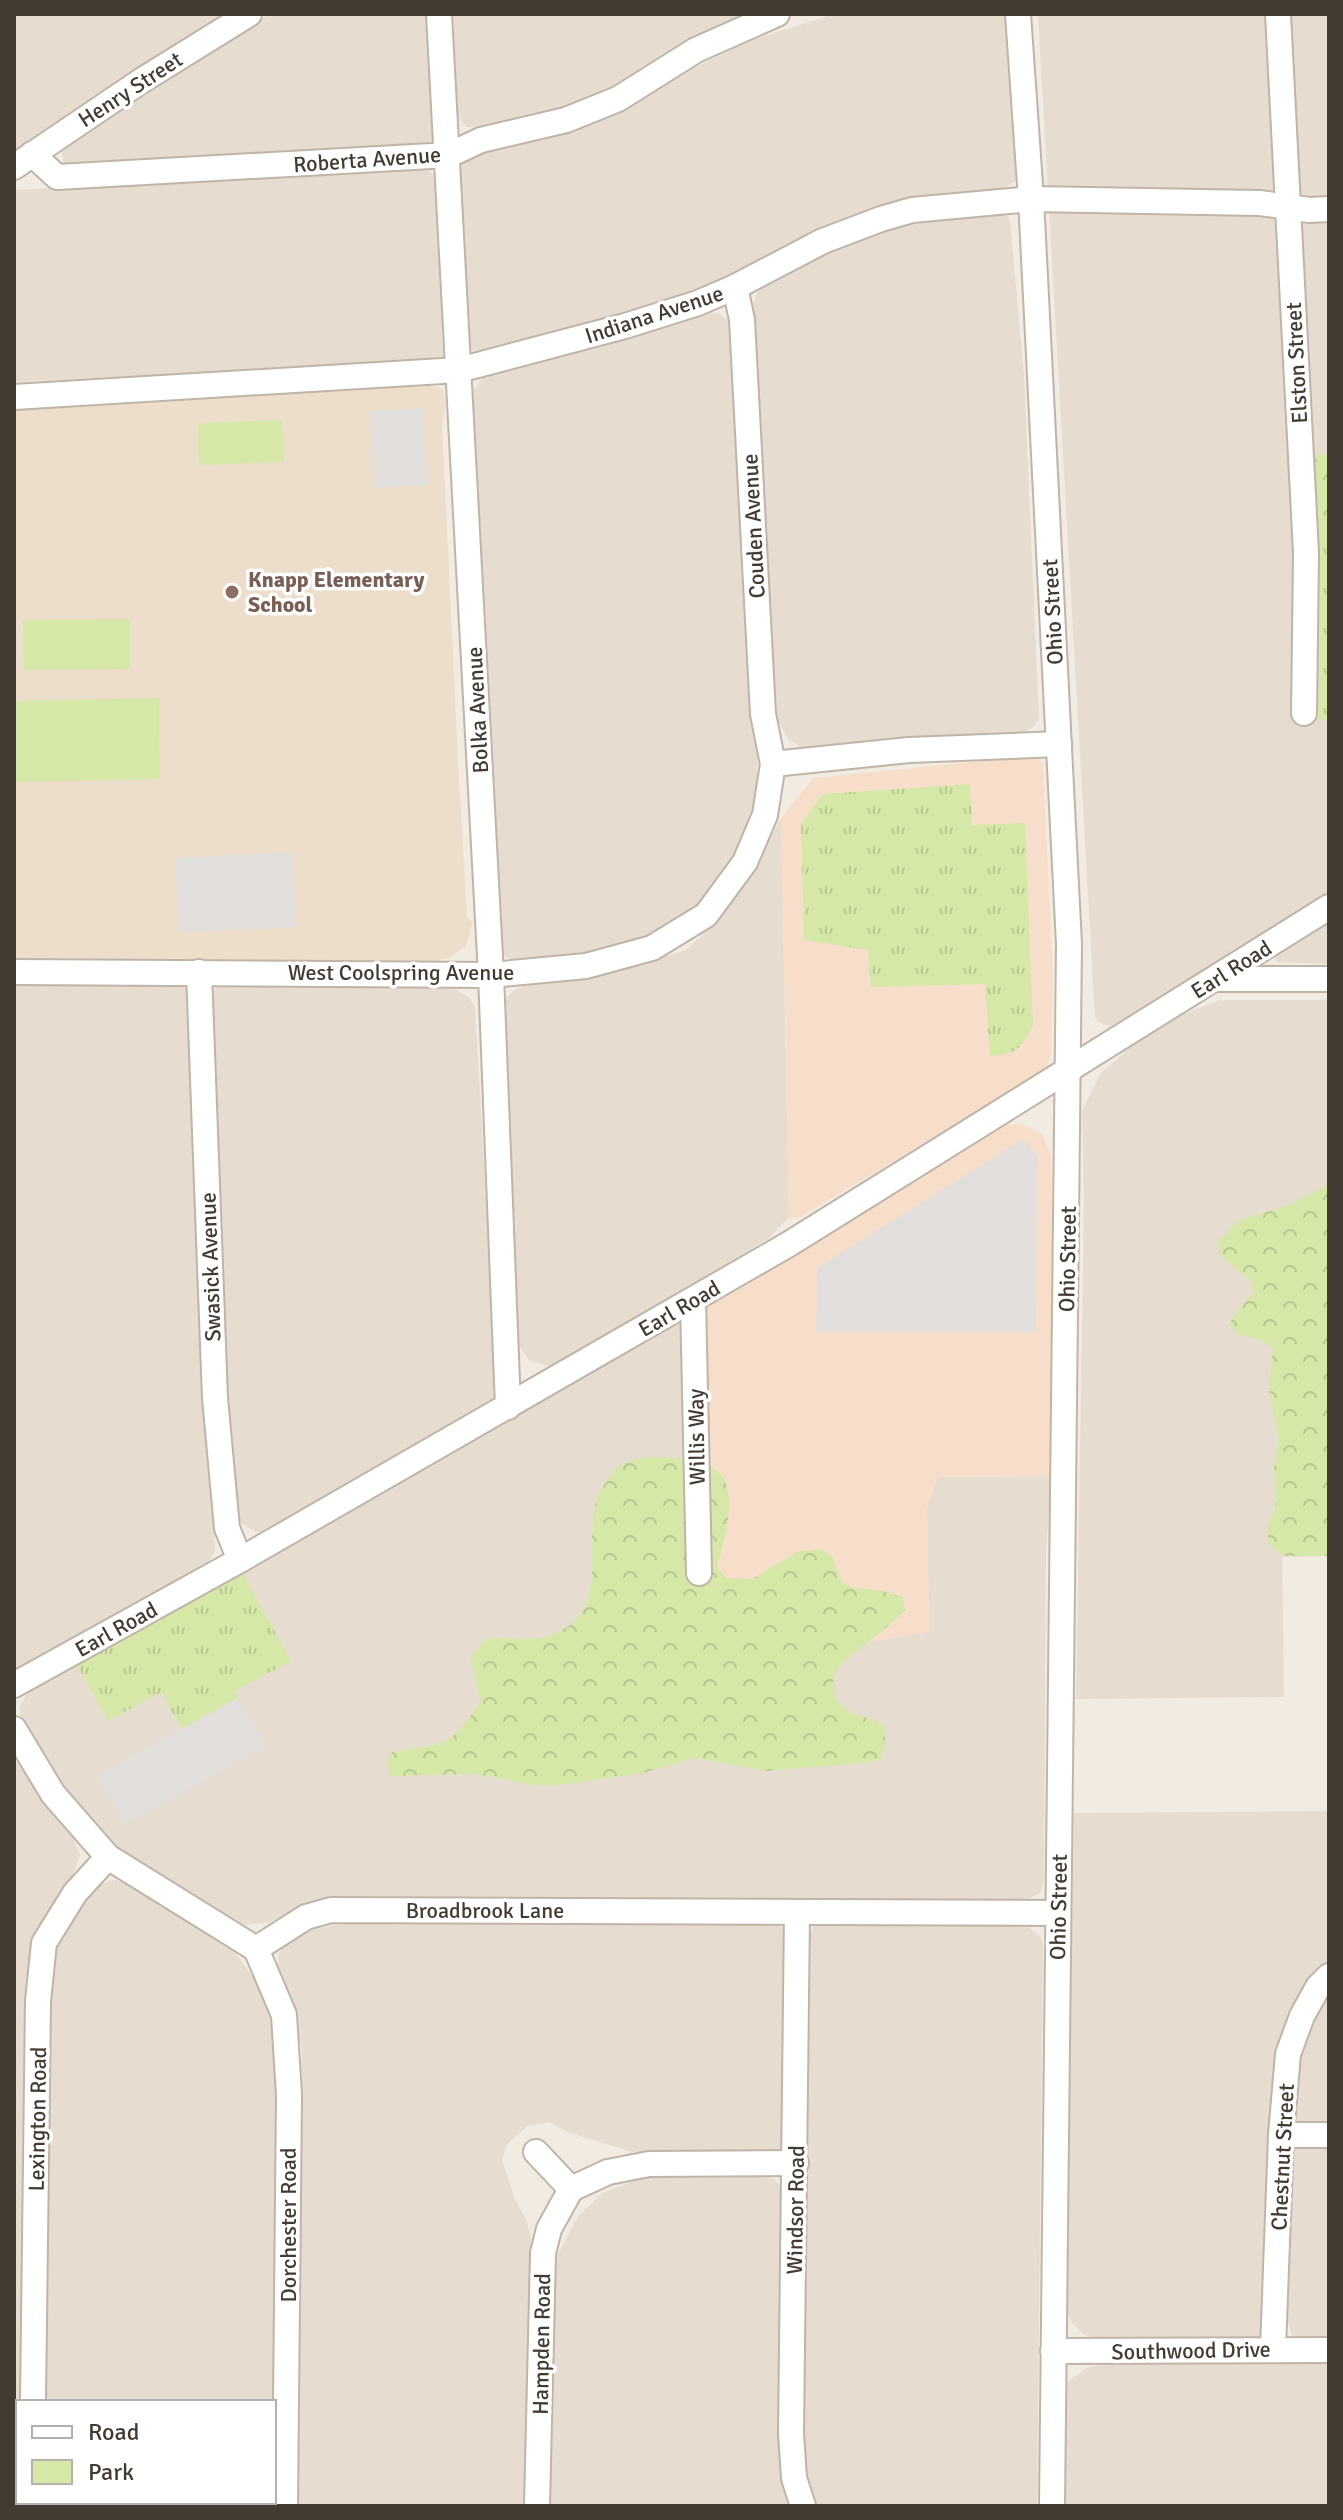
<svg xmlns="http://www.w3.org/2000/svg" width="1343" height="2520" font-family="Signika,sans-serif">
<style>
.residential{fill:#e6dcd0}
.commercial{fill:#f6decb}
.education{fill:#ecdecb}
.grass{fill:url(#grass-tufts)}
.forest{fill:url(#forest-crowns)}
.green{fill:#d5e8a8}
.parking{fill:#e2dedb}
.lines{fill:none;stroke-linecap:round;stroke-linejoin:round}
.minor-casing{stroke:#c0b4a7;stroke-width:28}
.minor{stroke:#fff;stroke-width:24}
.education-dot{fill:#8d6e63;stroke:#fff;stroke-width:3}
.labels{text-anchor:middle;stroke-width:7;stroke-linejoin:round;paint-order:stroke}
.street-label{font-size:22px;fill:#433a32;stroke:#fff}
.education-label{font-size:22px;font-weight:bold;fill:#785e54;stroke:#fff;text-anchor:start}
</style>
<defs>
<pattern id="grass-tufts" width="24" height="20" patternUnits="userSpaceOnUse" patternTransform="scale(2)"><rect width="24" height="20" fill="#d5e8a8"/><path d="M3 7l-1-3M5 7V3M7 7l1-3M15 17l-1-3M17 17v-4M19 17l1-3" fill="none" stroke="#b8c891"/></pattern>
<pattern id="forest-crowns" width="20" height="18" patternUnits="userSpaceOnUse" patternTransform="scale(2)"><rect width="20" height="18" fill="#d5e8a8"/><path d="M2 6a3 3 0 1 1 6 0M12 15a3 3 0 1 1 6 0" fill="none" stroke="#b8c891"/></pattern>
</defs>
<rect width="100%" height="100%" fill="#f2ebe2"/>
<g class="residential">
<polygon points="14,14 231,14 14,157"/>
<polygon points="270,14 426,14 436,128 435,142 427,148 65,166 61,153 62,149"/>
<polygon points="453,14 751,14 678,49 624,81 578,103 492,126 468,127 458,118"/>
<polygon points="835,14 1008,14 1016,180 997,194 921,200 685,300 493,350 474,351 469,348 460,172 463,159 675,77 754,39"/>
<polygon points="1038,14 1329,14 1329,893 1113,1027 1099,1022 1095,1017"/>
<polygon points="425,170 433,174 437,182 445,350 444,358 438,362 14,382 14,190"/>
<polygon points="998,214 1008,216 1010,221 1024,375 1039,719 1033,727 1020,734 807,750 789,740 775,716 751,313 756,294 774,277 859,237 928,221"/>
<polygon points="712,313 720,314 732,324 735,332 758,755 755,805 739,850 704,905 625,950 518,962 498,953 470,411 472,392 486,373"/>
<polygon points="781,818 789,1217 768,1239 563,1360 548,1366 529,1360 515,1340 503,1001 513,991 530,982 597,977 686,950 722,917 753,869"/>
<polygon points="1329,921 1329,964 1277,962 1275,958 1277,953"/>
<polygon points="14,977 178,983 185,988 189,1001 202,1356 215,1551 209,1561 189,1574 14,1672"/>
<polygon points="445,984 469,997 475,1008 497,1395 483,1408 273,1533 255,1531 241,1523 233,1507 211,999 217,985"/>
<polygon points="1219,1000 1329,1000 1329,1556 1282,1557 1284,1697 1076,1699 1084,1200 1082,1111 1101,1073 1140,1039 1182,1015"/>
<polygon points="699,1310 929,1632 927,1508 937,1477 1054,1476 1050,1494 1046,1551 1044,1881 1040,1893 1022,1902 343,1898 311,1903 270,1922 245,1925 174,1884 116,1845 63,1790 23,1725 19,1709 32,1684 245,1567"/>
<polygon points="14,1759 73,1838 80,1855 73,1875 46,1916 31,1951 27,1982 21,2402 18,2402 20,2506 14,2506"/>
<polygon points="1329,1811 1329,1960 1300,2005 1278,2062 1267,2180 1263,2333 1256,2339 1120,2341 1086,2336 1073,2324 1066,2311 1074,1813"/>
<polygon points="112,1880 125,1882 235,1953 260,1986 275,2027 278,2057 274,2402 45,2402 48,2001 58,1946 71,1918 90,1890"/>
<polygon points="347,1922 763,1923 786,1928 784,2144 781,2149 766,2152 632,2152 567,2132 550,2122 528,2126 507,2144 502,2160 515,2199 526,2219 531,2238 527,2506 296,2506 302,2050 290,1998 279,1973 278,1963 279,1953 292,1935"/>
<polygon points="838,1923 1025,1925 1040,1936 1043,1944 1037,2506 816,2506 813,2500 803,2463 808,1936 815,1924"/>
<polygon points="1329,1995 1329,2125 1298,2122 1291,2118 1295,2064 1311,2025"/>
<polygon points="1329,2145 1329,2339 1295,2338 1292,2336 1288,2321 1289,2160 1291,2153 1297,2147"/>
<polygon points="650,2175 764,2175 775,2180 784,2191 787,2216 779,2445 791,2506 547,2506 553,2272 558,2254 578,2216 602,2193"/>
<polygon points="1115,2361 1329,2362 1329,2506 1064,2506 1065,2393 1068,2382 1086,2368"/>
<rect x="43" y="2502" width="229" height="4"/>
</g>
<g class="commercial">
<polygon points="1033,756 1043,763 1053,974 1051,1053 1046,1069 799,1218 789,1217 781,818 813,778"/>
<polygon points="1021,1124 1042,1134 1051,1156 1054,1476 937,1477 927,1508 929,1632 706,1670 699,1310 863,1206 1000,1125"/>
</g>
<polygon class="education" points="427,385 443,389 446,405 442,424 458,761 467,918 473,922 466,946 449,958 435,961 14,959 14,405"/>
<g class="grass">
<polygon points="1317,539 1329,549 1329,720 1318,719 1320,649"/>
<path d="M 970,784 L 972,825 L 1025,823 L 1033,1025 C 1021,1049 1017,1054 990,1056 L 985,984 L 871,987 L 868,950 L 804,940 L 801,824 L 823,794 Z"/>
<polygon points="243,1574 291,1661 235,1691 238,1698 182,1729 161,1692 108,1721 77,1665"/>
</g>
<g class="forest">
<polygon points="1329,454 1329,549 1317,539 1315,455"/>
<polygon points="1329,1184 1329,1556 1282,1556 1269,1543 1267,1531 1276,1505 1274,1467 1279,1441 1269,1389 1273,1348 1262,1340 1237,1334 1229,1323 1253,1293 1251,1281 1220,1255 1218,1242 1239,1220 1289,1205"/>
<path d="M 646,1457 C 668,1458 693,1457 713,1468 C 742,1485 724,1542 717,1567 L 726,1578 L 752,1579 L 797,1552 L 822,1549 L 833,1558 L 842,1583 L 853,1588 L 879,1590 L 903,1597 L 905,1610 C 891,1627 842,1658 836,1672 C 831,1683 833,1697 842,1706 C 854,1718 871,1715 885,1728 L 885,1748 L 880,1759 L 865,1763 L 766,1771 L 695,1758 L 643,1773 L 562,1785 L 534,1785 L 475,1774 L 391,1776 L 386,1764 L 392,1752 C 446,1743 449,1748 481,1701 L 470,1658 L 487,1638 C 505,1638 530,1641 548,1636 C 626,1611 567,1524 610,1477 C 613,1473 618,1466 622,1464 C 629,1460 639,1459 646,1457 Z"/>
</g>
<g class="green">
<polygon points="282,420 284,462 199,465 198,423"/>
<polygon points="130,619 130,669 24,670 23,620"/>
<polygon points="159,698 160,779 14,782 14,701"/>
</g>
<g class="parking">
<polygon points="423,408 427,485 374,488 370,411"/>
<polygon points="292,852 296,927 179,932 175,858"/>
<polygon points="1023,1139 1037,1155 1036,1332 816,1332 817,1268"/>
<polygon points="238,1698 265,1747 124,1824 97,1775"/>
</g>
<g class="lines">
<defs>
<g id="minor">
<polyline points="439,14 491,975 508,1407"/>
<polyline points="1018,14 1031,199 1069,944 1052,2506"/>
<polyline points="1278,14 1306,553 1304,713"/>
<polyline points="32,154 57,177 449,155 481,140 566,120 618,99 696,50 777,14"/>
<polyline points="14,167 141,81 249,14"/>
<polyline points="14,397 459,370 625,326 698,303 735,287 823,241 881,219 912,210 1031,199 1260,203 1309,210 1329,209"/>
<polyline points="773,764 909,750 1059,744"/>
<polyline points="14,972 491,975 586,966 652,948 706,915 745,862 765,815 773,764 763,714 742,320 735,287"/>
<polyline points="199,972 215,1398 227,1528 240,1560"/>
<polyline points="1215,979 1329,979"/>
<polyline points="693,1300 699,1573"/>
<polyline points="14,1685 240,1560 789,1244 1329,907"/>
<polyline points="14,1729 53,1794 108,1857 256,1949 306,1917 331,1910 1058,1913"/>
<polyline points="797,1912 791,2433 794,2478 803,2506"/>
<polyline points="256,1949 284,2015 289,2095 285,2506"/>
<polyline points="1281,2135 1329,2135"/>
<polyline points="536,2152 571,2189"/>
<polyline points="1273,2349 1281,2135 1288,2054 1302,2016 1318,1987 1329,1976"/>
<polyline points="1053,2351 1329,2350"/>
<polyline points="33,2402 38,2001 44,1943 75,1893 108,1857"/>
<polyline points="32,2506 32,2502"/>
<polyline points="537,2506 543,2253 549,2229 571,2189 608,2172 649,2164 796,2163"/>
</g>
</defs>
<use href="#minor" class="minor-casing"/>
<use href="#minor" class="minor"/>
</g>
<circle class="education-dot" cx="232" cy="592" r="8"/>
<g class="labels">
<g class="street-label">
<text transform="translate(130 89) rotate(-33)" y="8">Henry Street</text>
<text transform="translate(367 159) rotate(-4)" y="8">Roberta Avenue</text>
<text transform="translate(654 314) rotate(-18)" y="8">Indiana Avenue</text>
<text transform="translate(1296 363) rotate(-93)" y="8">Elston Street</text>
<text transform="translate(753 526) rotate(-93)" y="8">Couden Avenue</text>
<text transform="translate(1052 612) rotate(-93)" y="8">Ohio Street</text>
<text transform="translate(477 710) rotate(-93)" y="8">Bolka Avenue</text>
<text transform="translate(1231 969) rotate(-32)" y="8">Earl Road</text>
<text x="401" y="980">West Coolspring Avenue</text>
<text transform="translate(1067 1259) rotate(-89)" y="8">Ohio Street</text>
<text transform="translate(210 1267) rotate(-92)" y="8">Swasick Avenue</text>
<text transform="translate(679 1308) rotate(-30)" y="8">Earl Road</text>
<text transform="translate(696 1437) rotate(-91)" y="8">Willis Way</text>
<text transform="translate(116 1629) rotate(-29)" y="8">Earl Road</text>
<text transform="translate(1058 1907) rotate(-89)" y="8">Ohio Street</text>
<text x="485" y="1918">Broadbrook Lane</text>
<text transform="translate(37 2119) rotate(-89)" y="8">Lexington Road</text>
<text transform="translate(1282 2157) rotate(-87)" y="8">Chestnut Street</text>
<text transform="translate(795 2210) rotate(-89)" y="8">Windsor Road</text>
<text transform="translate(288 2225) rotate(-90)" y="8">Dorchester Road</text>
<text transform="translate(541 2344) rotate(-89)" y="8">Hampden Road</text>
<text transform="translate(1191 2350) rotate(-1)" y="8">Southwood Drive</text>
</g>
<g class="education-label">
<text x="248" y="587">Knapp Elementary<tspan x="248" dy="25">School</tspan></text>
</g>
</g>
<rect width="1343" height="2520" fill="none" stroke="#433a32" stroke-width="32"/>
<rect x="16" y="2400" width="260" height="104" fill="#ffffff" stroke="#b4b0ad" stroke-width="2"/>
<rect x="32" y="2426" width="40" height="12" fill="#ffffff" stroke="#b4b0ad" stroke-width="2"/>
<text x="88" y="2440" font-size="24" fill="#433a32">Road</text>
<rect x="32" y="2460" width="40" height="24" fill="#d5e8a8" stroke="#b4b0ad" stroke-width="2"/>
<text x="88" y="2480" font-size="24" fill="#433a32">Park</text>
</svg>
